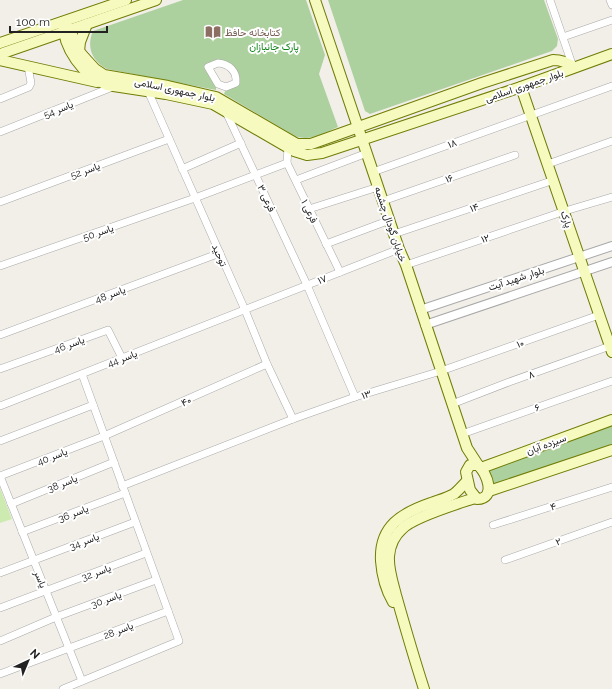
<svg xmlns="http://www.w3.org/2000/svg" width="612" height="689" font-family="Raleway,Vazirmatn,sans-serif">
<style>
.grass{fill:#cdebb0}
.forest{fill:#add19e}
.lines{fill:none;stroke-linecap:round;stroke-linejoin:round}
.minor-casing{stroke:#a9a9a9;stroke-width:8}
.tertiary-casing{stroke:#a9a9a9;stroke-width:10}
.secondary-casing{stroke:#707d05;stroke-width:12}
.minor{stroke:#fff;stroke-width:7}
.tertiary{stroke:#fff;stroke-width:8}
.secondary{stroke:#f7fabf;stroke-width:10}
.labels{text-anchor:middle;stroke-width:4;stroke-linejoin:round;paint-order:stroke}
.education-label{font-size:10px;fill:#785e54;stroke:#fff;text-anchor:start}
.park-label{font-size:10px;fill:#0c8416;stroke:#fff}
.street-label{font-size:10px;fill:#222;stroke:#fff}
</style>
<rect width="100%" height="100%" fill="#f2efe9"/>
<polygon class="grass" points="0,488 12,519 0,523"/>
<g class="forest">
<path d="M 183,0 L 306,0 L 325,55 L 319,74 L 338,127 C 324,133 310,142 295,136 L 224,94 L 226,89 L 239,83 L 235,69 L 209,64 L 216,86 L 216,90 L 107,69 C 92,61 86,47 93,31 Z"/>
<polygon points="328,0 544,0 558,39 557,46 552,51 370,114 365,111"/>
<polygon points="612,422 612,444 493,486 486,467"/>
</g>
<g class="lines">
<defs>
<g id="minor">
<polyline points="550,0 573,67"/>
<polyline points="610,0 612,5"/>
<polyline points="563,37 612,20"/>
<path d="M 218,63 C 229,64 237,71 236,83 L 226,87 L 218,84 L 208,67 Z"/>
<polyline points="148,91 245,310 267,364 293,419"/>
<polyline points="0,99 29,87 31,83 28,66"/>
<polyline points="226,112 307,285 355,397"/>
<polyline points="0,132 115,86"/>
<polyline points="288,147 287,163 340,272"/>
<polyline points="548,164 612,141"/>
<polyline points="182,169 241,143"/>
<polyline points="373,172 612,86"/>
<polyline points="296,180 367,153"/>
<polyline points="383,201 515,155"/>
<polyline points="0,202 169,139"/>
<polyline points="309,209 378,187"/>
<polyline points="394,234 554,180"/>
<polyline points="326,244 390,220"/>
<polyline points="406,265 565,211 612,197"/>
<polyline points="0,266 195,198 287,163"/>
<polyline points="0,335 220,253"/>
<polyline points="0,369 108,330 122,358"/>
<polyline points="452,404 509,382 610,346"/>
<polyline points="0,406 399,249"/>
<polyline points="462,434 612,381"/>
<polyline points="0,441 93,405"/>
<polyline points="122,486 293,419 355,397 441,371 599,315"/>
<polyline points="11,504 114,462"/>
<polyline points="493,525 612,487"/>
<polyline points="22,532 125,493"/>
<polyline points="505,560 612,522"/>
<polyline points="0,573 135,522"/>
<polyline points="0,608 146,553"/>
<polyline points="0,641 56,617 156,580"/>
<polyline points="0,674 168,611"/>
<polyline points="82,681 0,476 104,436 267,364"/>
<polyline points="63,689 179,641 82,374"/>
</g>
<g id="tertiary">
<polyline points="420,310 612,246"/>
<polyline points="425,325 612,262"/>
</g>
<g id="secondary">
<polyline points="315,0 399,249 406,265 467,448 478,465"/>
<path d="M 63,22 C 63,48 83,76 107,85 L 166,94 L 213,104 L 294,151 L 307,155 L 322,153 L 521,87 L 612,54"/>
<path d="M 63,22 L 70,30 L 79,51 L 84,57 L 95,69 L 104,75 L 168,86 L 216,97 L 297,144 L 311,144 L 482,83 L 553,60 C 561,60 567,62 573,67"/>
<polyline points="0,43 126,0"/>
<polyline points="79,51 80,42 87,24"/>
<polyline points="0,54 156,0"/>
<polyline points="0,60 97,82"/>
<polyline points="521,87 612,352"/>
<path d="M 470,465 L 478,465 C 487,473 497,499 477,499 L 470,490 L 466,472 Z"/>
<polyline points="481,468 612,420"/>
<polyline points="489,491 612,450"/>
<path d="M 393,602 C 386,590 382,575 381,561 C 379,526 402,513 431,503 C 439,500 447,498 454,494 C 459,490 463,485 467,481"/>
<path d="M 424,689 C 414,658 405,627 396,595 C 393,583 388,569 389,556 C 390,545 394,536 402,529 C 413,517 457,504 475,498"/>
</g>
</defs>
<use href="#minor" class="minor-casing"/>
<use href="#tertiary" class="tertiary-casing"/>
<use href="#secondary" class="secondary-casing"/>
<use href="#minor" class="minor"/>
<use href="#tertiary" class="tertiary"/>
<use href="#secondary" class="secondary"/>
</g>
<defs>
<symbol id="library-bare" viewBox="-9 -9 18 18"><path d="M-6-4Q-3-5.5-.7-3.5V5Q-3 3-6 4ZM6-4Q3-5.5 .7-3.5V5Q3 3 6 4Z" fill="#8d6e63" stroke="#fff" stroke-width="2.5" paint-order="stroke"/></symbol>
</defs>
<g fill-rule="evenodd">
<use href="#library-bare" x="202" y="21" width="22" height="22"/>
</g>
<g class="labels">
<g class="education-label">
<text x="225" y="36">کتابخانه حافظ</text>
</g>
<g class="park-label">
<text x="274" y="50">پارک جانبازان</text>
</g>
<g class="street-label">
<text transform="translate(524 85) rotate(-19)" y="4">بلوار جمهوری اسلامی</text>
<text transform="translate(175 89) rotate(12)" y="4">بلوار جمهوری اسلامی</text>
<text transform="translate(58 109) rotate(-22)" y="4">یاسر 54</text>
<text transform="translate(452 143) rotate(-20)" y="4">۱۸</text>
<text transform="translate(85 170) rotate(-20)" y="4">یاسر 52</text>
<text transform="translate(449 178) rotate(-19)" y="4">۱۶</text>
<text transform="translate(267 198) rotate(65)" y="4">فرعی ۳</text>
<text transform="translate(474 207) rotate(-19)" y="4">۱۴</text>
<text transform="translate(310 211) rotate(64)" y="4">فرعی ۱</text>
<text transform="translate(567 219) rotate(71)" y="4">پارک</text>
<text transform="translate(391 224) rotate(71)" y="4">خیابان گودال چشمه</text>
<text transform="translate(98 232) rotate(-19)" y="4">یاسر 50</text>
<text transform="translate(485 238) rotate(-19)" y="4">۱۲</text>
<text transform="translate(220 255) rotate(66)" y="4">توحید</text>
<text transform="translate(516 278) rotate(-18)" y="4">بلوار شهید آیت</text>
<text transform="translate(322 279) rotate(-21)" y="4">۱۷</text>
<text transform="translate(110 294) rotate(-20)" y="4">یاسر 48</text>
<text transform="translate(520 343) rotate(-19)" y="4">۱۰</text>
<text transform="translate(69 344) rotate(-20)" y="4">یاسر 46</text>
<text transform="translate(122 358) rotate(-21)" y="4">یاسر 44</text>
<text transform="translate(531 374) rotate(-19)" y="4">۸</text>
<text transform="translate(366 394) rotate(-17)" y="4">۱۳</text>
<text transform="translate(186 401) rotate(-24)" y="4">۴۰</text>
<text transform="translate(537 407) rotate(-19)" y="4">۶</text>
<text transform="translate(546 444) rotate(-20)" y="4">سیزده آبان</text>
<text transform="translate(52 456) rotate(-21)" y="4">یاسر 40</text>
<text transform="translate(62 483) rotate(-22)" y="4">یاسر 38</text>
<text transform="translate(553 506) rotate(-18)" y="4">۴</text>
<text transform="translate(73 513) rotate(-21)" y="4">یاسر 36</text>
<text transform="translate(84 541) rotate(-21)" y="4">یاسر 34</text>
<text transform="translate(558 541) rotate(-20)" y="4">۲</text>
<text transform="translate(96 572) rotate(-20)" y="4">یاسر 32</text>
<text transform="translate(41 579) rotate(68)" y="4">یاسر</text>
<text transform="translate(106 599) rotate(-20)" y="4">یاسر 30</text>
<text transform="translate(118 630) rotate(-21)" y="4">یاسر 28</text>
</g>
</g>
<g transform="translate(28 661) rotate(44)" stroke="#ffffff" stroke-width="3" paint-order="stroke">
<path d="M0-3L7 15L0 10L-7 15Z" fill="#222222"/>
<text y="-6" font-size="11" font-weight="bold" text-anchor="middle" fill="#222222">N</text>
</g>
<path d="M10 26v6h97v-6" fill="none" stroke="#222222" stroke-width="2"/>
<text x="16" y="26" font-size="12" fill="#222222" stroke="#ffffff" stroke-width="3" paint-order="stroke">100 m</text>
</svg>
